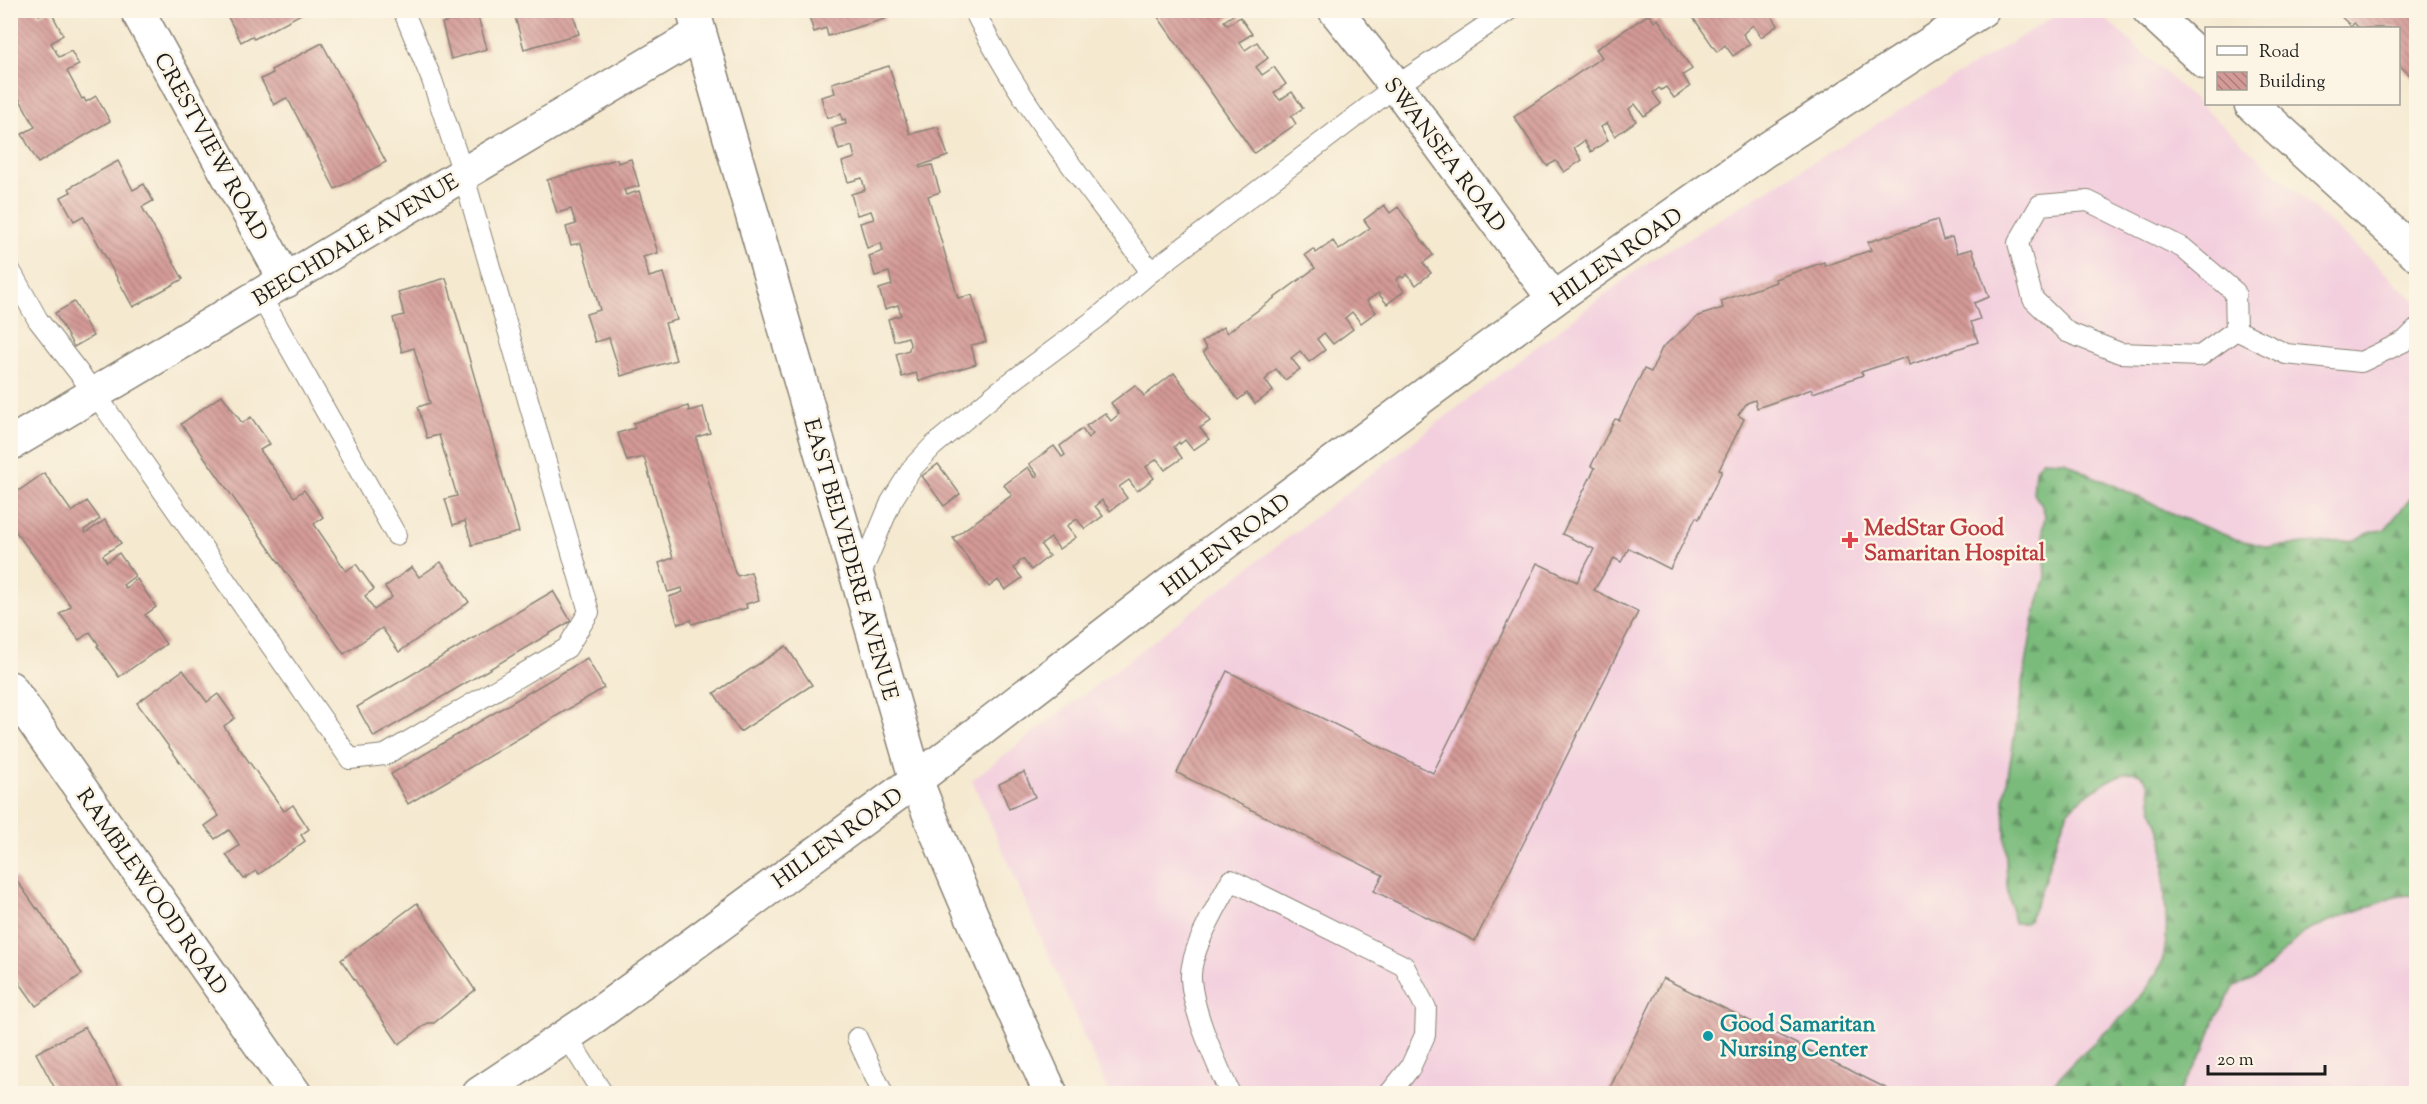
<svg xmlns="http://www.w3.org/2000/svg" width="2427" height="1104" font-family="'Sorts Mill Goudy',serif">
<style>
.built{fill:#f3cfde}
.forest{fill:url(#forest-firs);stroke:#4b6c4c;stroke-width:1.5}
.building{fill:url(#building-back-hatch)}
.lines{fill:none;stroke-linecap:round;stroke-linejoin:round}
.service-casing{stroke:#888276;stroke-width:22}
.minor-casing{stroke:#888276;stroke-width:36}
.tertiary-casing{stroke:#888276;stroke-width:36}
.secondary-casing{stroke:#888276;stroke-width:36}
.service{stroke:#fff;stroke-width:20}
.minor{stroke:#fff;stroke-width:33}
.tertiary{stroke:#fff;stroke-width:33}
.secondary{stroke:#fff;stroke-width:33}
.health-dot{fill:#e0444e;stroke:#fcf5e5;stroke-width:2}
.culture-dot{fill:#0f9aa8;stroke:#fcf5e5;stroke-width:2}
.labels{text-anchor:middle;stroke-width:5;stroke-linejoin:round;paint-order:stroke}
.street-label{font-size:22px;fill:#1c1c1c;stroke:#fcf5e5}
.health-label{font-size:22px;font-weight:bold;fill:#be3a42;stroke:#fcf5e5;text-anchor:start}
.culture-label{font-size:22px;font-weight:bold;fill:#0d838f;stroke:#fcf5e5;text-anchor:start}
</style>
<defs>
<pattern id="forest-firs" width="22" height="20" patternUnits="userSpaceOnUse" patternTransform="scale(1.5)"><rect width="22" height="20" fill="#7abb7c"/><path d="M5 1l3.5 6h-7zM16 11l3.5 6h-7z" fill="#639765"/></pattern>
<pattern id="building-back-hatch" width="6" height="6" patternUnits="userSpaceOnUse" patternTransform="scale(1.5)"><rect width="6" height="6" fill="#d49a97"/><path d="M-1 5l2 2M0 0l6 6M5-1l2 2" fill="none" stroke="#ab7d7a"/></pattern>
</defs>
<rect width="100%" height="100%" fill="#fcf5e5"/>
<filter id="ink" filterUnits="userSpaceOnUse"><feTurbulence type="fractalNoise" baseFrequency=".0167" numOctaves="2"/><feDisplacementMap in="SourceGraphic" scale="12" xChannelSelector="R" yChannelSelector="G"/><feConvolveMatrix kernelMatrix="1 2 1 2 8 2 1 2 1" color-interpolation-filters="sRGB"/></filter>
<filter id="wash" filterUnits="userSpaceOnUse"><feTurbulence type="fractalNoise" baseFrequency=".008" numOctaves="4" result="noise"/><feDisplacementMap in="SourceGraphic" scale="24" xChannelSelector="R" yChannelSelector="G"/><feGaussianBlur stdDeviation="1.35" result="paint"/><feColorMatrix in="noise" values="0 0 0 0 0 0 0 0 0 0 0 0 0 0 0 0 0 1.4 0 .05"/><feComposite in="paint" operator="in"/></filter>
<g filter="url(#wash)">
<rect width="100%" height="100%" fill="#f5e9d0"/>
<polygon class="built" points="2063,11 2097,11 2416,301 2416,1093 1109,1093 972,780 1642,266"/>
<path class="forest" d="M 2042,460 L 2065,461 L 2096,479 L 2105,481 L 2175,515 L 2235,539 L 2269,547 L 2355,540 L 2369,533 L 2385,529 L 2416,492 L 2416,896 L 2408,895 L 2395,897 L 2327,922 L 2304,933 L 2261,973 L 2252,980 L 2235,986 L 2215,1019 L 2204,1051 L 2178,1093 L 2047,1093 C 2077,1048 2140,1014 2161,964 C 2171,939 2164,904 2164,878 C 2164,867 2165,856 2164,846 C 2163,832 2155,820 2152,807 C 2150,795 2152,780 2140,774 C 2124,765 2081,797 2070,810 C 2065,816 2062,826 2059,834 C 2048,861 2042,902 2025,923 L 2014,923 L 2007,887 L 2004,800 L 2033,622 L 2046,577 L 2043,527 L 2045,515 L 2041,503 L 2033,494 L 2035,469 Z"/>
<g id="blocks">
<g class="building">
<polygon points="10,10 36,10 39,15 50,10 63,35 51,43 59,57 71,51 79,65 67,71 82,99 84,98 86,102 96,96 110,121 38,163 22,134 35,127 18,96 10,101"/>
<polygon points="238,10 304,10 305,12 254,39 252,36 241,42 228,17"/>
<polygon points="513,10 572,10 579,34 524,49"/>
<polygon points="807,10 883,10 885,19 828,36 826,28 814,32"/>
<polygon points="1153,10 1234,10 1236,13 1224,21 1228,25 1240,17 1252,34 1239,42 1245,50 1257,42 1268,58 1256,67 1260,72 1262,75 1274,67 1286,84 1274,93 1280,100 1292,92 1303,108 1291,116 1296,124 1254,153"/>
<polygon points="1688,10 1775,10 1770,14 1778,25 1761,37 1753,25 1748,29 1743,34 1750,44 1733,56 1725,45 1717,52"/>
<polygon points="2334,10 2416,10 2416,81 2398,64 2398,28 2359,28 2354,23 2351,26"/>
<polygon points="477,13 487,49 451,59 442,23"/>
<polygon points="1649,14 1654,22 1658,19 1692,69 1683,75 1690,87 1674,98 1666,87 1661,90 1659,88 1653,93 1661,104 1644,116 1635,104 1629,109 1636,121 1615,136 1607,123 1601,127 1608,140 1591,152 1584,141 1574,148 1582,160 1564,172 1556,161 1547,166 1514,117 1602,57 1596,49"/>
<polygon points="322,43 386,162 335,189 290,103 286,98 274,105 261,79 273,73 271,70"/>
<polygon points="889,66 910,134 938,127 948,156 919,166 920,168 932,165 940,192 928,196 958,298 972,295 986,342 971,345 976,364 919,381 916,373 902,377 896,354 909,350 910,344 908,337 894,341 888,319 901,315 898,305 885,309 879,289 892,285 889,272 875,276 869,256 883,251 881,243 867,248 860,223 874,219 871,211 857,215 851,194 865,190 862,178 848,182 842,162 855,158 852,146 839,150 832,128 846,124 845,119 842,120 841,114 827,118 821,97 835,93 832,83"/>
<polygon points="617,159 618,163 631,159 639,186 624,190 626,195 639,191 658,253 643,257 644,259 649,277 663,273 677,320 665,323 676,360 621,376 609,338 595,342 586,314 600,310 581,243 571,245 566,227 576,224 571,209 557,213 547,180"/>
<polygon points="118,161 133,190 144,184 153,201 142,207 183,279 133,307 83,216 74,221 61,197 71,192 69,188"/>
<polygon points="1384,205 1390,213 1398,207 1433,255 1423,263 1431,273 1416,285 1407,274 1403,278 1401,276 1396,280 1404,291 1387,304 1378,293 1367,301 1376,312 1361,323 1352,312 1345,318 1353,329 1333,344 1324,333 1317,339 1325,350 1309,362 1300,351 1291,358 1300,369 1285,380 1276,369 1268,375 1269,376 1265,380 1273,391 1255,404 1247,393 1238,400 1203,352 1207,349 1202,342 1223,327 1227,333 1315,268 1305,255 1313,249 1316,253 1333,241 1339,250 1370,228 1364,220"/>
<polygon points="1937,220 1943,240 1952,237 1957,253 1972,249 1989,297 1974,303 1980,319 1971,322 1978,342 1909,365 1907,357 1861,372 1863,375 1813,393 1812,389 1757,408 1755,400 1747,403 1738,415 1744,419 1719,470 1722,471 1699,519 1696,517 1670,569 1629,548 1621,562 1614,558 1594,590 1638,612 1475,941 1374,891 1383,875 1177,773 1227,671 1433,773 1537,563 1577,582 1594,549 1562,534 1595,468 1591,466 1615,419 1619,420 1644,369 1651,372 1662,348 1698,316 1723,308 1721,301 1776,282 1775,279 1824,262 1825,266 1871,250 1868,242"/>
<polygon points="446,278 519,532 472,545 465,521 453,525 445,499 457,496 439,435 427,438 418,407 430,403 414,348 402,352 393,318 404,315 398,292"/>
<polygon points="74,302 93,336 74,347 55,313"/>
<polygon points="1174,373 1210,421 1200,428 1209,439 1193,450 1185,440 1180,444 1179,442 1174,447 1182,458 1165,470 1157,459 1146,467 1154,478 1137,491 1129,480 1119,487 1127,498 1110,511 1102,500 1095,506 1103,516 1085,529 1077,519 1067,526 1076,537 1059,549 1051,538 1041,545 1049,556 1031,570 1023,559 1018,563 1019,564 1014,568 1022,578 1005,590 998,580 989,587 953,538 1012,495 1004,485 1028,467 1035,477 1038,475 1029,464 1054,446 1062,457 1065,455 1060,446 1082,429 1088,438 1093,434 1086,426 1105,413 1111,421 1119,414 1111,403 1135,385 1144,396"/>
<polygon points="222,395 242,423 251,417 270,444 260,450 294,497 304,490 323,517 314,524 346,571 356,564 374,589 365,596 374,610 392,597 385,587 412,567 419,577 441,562 469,602 399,652 382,628 344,654 181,424"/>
<polygon points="688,406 689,411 703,407 710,433 697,437 697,442 735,573 738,576 751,572 759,600 746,604 747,608 692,624 691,620 678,624 669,597 683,592 682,588 668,592 659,563 673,558 644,457 627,461 618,433 635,428 633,423"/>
<polygon points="938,464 960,494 944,506 922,476"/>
<polygon points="44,473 72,512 87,501 100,519 84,530 86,533 105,520 121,543 103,555 105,559 107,562 119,553 135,576 123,585 126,588 137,579 156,607 145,615 166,644 119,677 97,646 99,645 90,632 79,640 60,614 71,606 10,524 10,497"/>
<polygon points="553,591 571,621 374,737 357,707"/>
<polygon points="786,646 812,685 740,732 714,693"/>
<polygon points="587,658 604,688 408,804 391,774"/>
<polygon points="183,670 207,702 218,694 235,718 224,726 225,728 284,811 293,805 309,829 301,835 305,841 259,874 256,871 244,879 226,855 239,846 237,841 229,830 215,839 205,826 219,816 137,703"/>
<polygon points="1024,772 1035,797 1009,809 999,784"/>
<polygon points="15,878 37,909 38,908 82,974 36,1006 10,969 10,881"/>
<polygon points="417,903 475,990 434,1023 428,1023 399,1044 341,960"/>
<polygon points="1663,978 1898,1094 1607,1094"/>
<polygon points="85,1027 106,1063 122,1094 58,1094 36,1053"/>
</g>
</g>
</g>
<g filter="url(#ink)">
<use href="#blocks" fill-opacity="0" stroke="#888276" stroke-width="1.5"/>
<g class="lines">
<defs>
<g id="service">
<path d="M 974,10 C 1020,106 1089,187 1151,272"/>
<polygon points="2088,201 2183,248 2235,292 2236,330 2200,356 2120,353 2067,332 2033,299 2018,243 2040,205"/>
<polyline points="10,270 38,320 96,395 350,759 385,755 567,648 589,612 463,173 432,80 403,10"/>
<polyline points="261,297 396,535"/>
<polyline points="2236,330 2286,354 2361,362 2405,341 2416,330"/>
<polyline points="858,581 891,502 913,467 933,446 999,391 1097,318 1151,272 1396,86 1509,10"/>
<polyline points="566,1035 603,1094"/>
<polyline points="857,1038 883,1094"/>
<path d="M 1230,1094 C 1216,1061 1193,1014 1191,979 C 1189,951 1218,905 1231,880 L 1404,966 L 1426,1008 L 1425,1035 L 1410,1068 L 1389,1094"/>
</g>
<g id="minor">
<polyline points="137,10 286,281"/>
<polyline points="1335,10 1396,86 1554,299"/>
<polyline points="10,444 699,34"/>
<polyline points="10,688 295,1094"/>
</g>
<g id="tertiary">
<polyline points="2149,10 2206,63"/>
<polyline points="2251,104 2416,254"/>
<polyline points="479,1094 587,1022 916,780 1183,574 1554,299 1761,153 1982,10"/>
</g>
<path id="secondary" d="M 693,10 L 916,780 C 957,886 1004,990 1051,1094"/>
</defs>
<use href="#service" class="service-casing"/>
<use href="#minor" class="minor-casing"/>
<use href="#tertiary" class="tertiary-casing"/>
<use href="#secondary" class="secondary-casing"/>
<use href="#service" class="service"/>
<use href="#minor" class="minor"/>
<use href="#tertiary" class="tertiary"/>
<use href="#secondary" class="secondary"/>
</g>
</g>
<path class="health-dot" d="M1847 531h6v6h6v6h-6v6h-6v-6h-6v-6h6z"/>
<circle class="culture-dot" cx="1708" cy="1036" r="6"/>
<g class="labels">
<g class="street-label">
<text transform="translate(212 146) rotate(61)" y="8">CRESTVIEW ROAD</text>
<text transform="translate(1446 154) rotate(53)" y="8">SWANSEA ROAD</text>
<text transform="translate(355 239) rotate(-31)" y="8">BEECHDALE AVENUE</text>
<text transform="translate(1616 256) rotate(-35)" y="8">HILLEN ROAD</text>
<text transform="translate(1225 544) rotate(-37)" y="8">HILLEN ROAD</text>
<text transform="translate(852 559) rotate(74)" y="8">EAST BELVEDERE AVENUE</text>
<text transform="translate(837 837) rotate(-36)" y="8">HILLEN ROAD</text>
<text transform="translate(153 891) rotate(55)" y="8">RAMBLEWOOD ROAD</text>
</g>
<g class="health-label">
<text x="1864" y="535">MedStar Good<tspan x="1864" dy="25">Samaritan Hospital</tspan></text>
</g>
<g class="culture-label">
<text x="1720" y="1031">Good Samaritan<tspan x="1720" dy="25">Nursing Center</tspan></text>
</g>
</g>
<rect width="2427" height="1104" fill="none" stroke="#fcf5e5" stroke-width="36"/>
<rect x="2205" y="27" width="195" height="78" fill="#fcf5e5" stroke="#a29e95" stroke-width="1.5"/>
<rect x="2217" y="46" width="30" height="9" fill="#ffffff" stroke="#a29e95" stroke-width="1.5"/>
<text x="2259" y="57" font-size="18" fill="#1c1c1c">Road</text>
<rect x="2217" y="72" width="30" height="18" fill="url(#building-back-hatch)" stroke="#a29e95" stroke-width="1.5"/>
<text x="2259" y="87" font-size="18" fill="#1c1c1c">Building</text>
<path d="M2208 1065v9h117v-9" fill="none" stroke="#1c1c1c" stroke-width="3"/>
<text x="2217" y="1065" font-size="18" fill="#1c1c1c" stroke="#fcf5e5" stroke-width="4.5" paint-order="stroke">20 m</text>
</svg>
